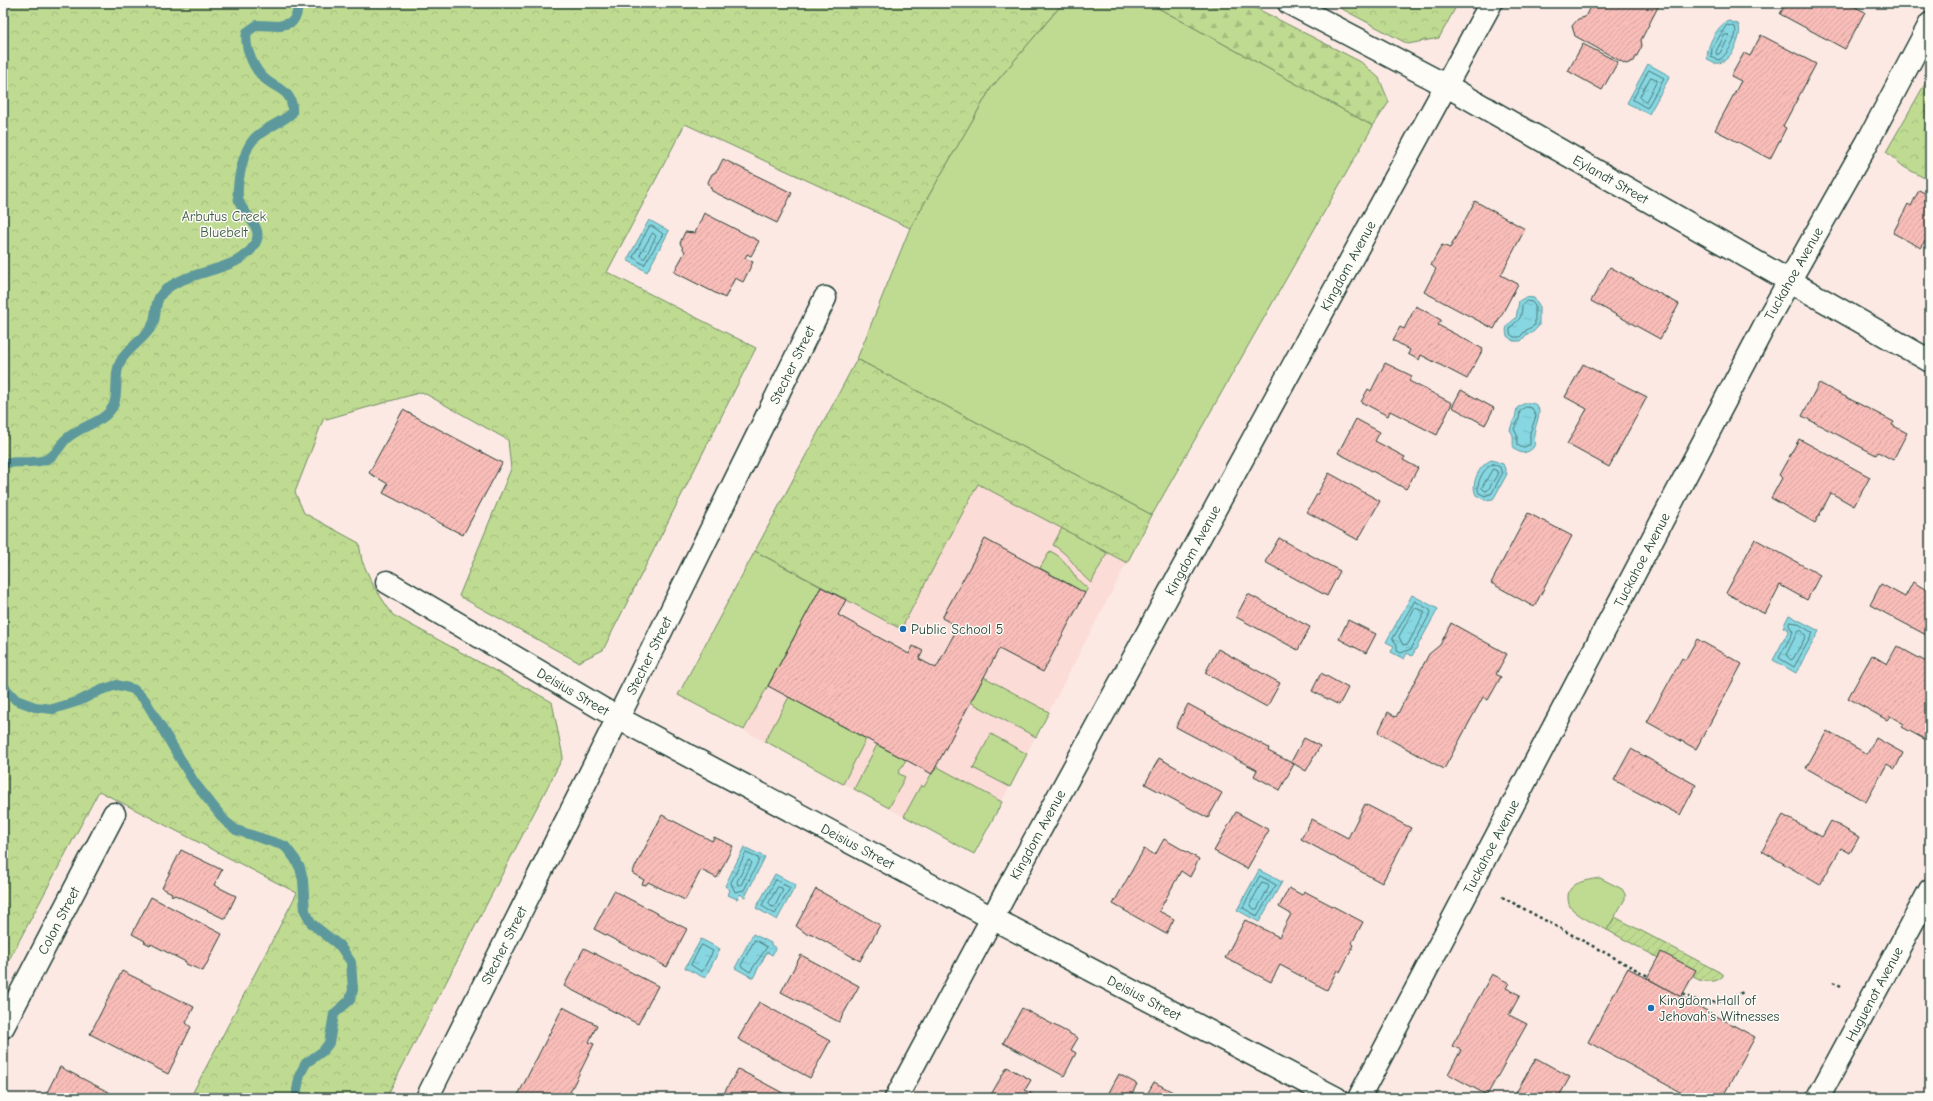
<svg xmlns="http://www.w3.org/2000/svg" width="1933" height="1101" font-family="'Comic Neue',sans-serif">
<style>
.built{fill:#fbdcd7}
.grass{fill:#bfda91;stroke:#6f8c62}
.forest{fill:url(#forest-firs);stroke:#6f8c62}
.park{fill:url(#park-crowns);stroke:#6f8c62}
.garden{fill:url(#garden-furrows);stroke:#6f8c62}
.water{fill:url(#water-ripples);stroke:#5d999c}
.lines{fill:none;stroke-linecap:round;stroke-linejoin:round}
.shore{stroke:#497b7a;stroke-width:1}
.stream{stroke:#5d999c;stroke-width:10}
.building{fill:url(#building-hatch);stroke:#1f3d34}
.minor-casing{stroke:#1f3d34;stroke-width:25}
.tertiary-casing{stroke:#1f3d34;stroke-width:25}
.path{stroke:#1f3d34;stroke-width:2.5;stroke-dasharray:3 3;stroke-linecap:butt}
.minor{stroke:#fdfcf7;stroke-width:22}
.tertiary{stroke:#fdfcf7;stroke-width:22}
.poi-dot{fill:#1f6fb2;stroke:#fdfcf7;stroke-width:1.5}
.labels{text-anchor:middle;stroke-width:3;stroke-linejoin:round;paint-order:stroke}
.street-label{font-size:14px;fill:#1f3d34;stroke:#fdfcf7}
.park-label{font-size:14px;fill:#3f5c47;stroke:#fdfcf7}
.poi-label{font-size:14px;fill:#1f3d34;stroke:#fdfcf7;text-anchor:start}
</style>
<defs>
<pattern id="forest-firs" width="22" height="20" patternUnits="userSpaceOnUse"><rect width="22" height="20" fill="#bfda91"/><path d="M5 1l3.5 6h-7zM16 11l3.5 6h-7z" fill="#a4bc7e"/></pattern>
<pattern id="park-crowns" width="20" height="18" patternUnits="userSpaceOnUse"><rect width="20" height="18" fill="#bfda91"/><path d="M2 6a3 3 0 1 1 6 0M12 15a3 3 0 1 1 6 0" fill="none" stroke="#a4bc7e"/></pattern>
<pattern id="garden-furrows" width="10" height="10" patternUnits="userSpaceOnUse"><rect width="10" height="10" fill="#bfda91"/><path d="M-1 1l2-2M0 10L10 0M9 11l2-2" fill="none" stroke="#a4bc7e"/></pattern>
<pattern id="water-ripples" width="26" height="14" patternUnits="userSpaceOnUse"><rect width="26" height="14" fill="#87d7e2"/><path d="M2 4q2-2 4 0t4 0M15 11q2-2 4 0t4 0" fill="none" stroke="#74b9c2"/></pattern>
<pattern id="building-hatch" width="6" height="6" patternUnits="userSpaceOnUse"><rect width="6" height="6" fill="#f9bdb8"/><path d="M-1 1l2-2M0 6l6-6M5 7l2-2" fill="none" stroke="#d5a39f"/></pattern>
</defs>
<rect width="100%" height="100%" fill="#fce9e4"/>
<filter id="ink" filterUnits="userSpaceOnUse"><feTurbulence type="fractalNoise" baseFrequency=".025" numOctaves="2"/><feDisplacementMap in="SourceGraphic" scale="8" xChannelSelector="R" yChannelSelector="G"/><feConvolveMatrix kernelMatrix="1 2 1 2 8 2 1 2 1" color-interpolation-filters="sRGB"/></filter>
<g filter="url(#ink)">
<polygon class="built" points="857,359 1152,515 974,854 678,695"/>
<g class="grass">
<polygon points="1063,3 1149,3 1373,126 1152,515 857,359 910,228 991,88"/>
<path d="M 1062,528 L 1107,553 L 1091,583 C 1075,570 1073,557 1053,545 Z"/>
<polygon points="755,551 821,587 744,730 678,695"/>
<path d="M 1050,551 C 1070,560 1072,579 1088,588 L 1085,593 L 1040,568 Z"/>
<polygon points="984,677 1049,712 1036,737 970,702"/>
<polygon points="789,697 866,739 843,784 765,741"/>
<polygon points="991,734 1027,754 1010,787 973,768"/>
<polygon points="877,745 906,760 898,773 905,777 889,808 854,789"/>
<polygon points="936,766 1002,802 974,854 904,816 921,785 924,787"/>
<path d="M 1600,878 L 1622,889 L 1625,894 L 1625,899 L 1607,930 C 1596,924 1581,918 1572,909 C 1569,906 1568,902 1568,897 C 1568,882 1588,880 1600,878 Z"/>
</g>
<polygon class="forest" points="1149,3 1246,3 1361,62 1379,78 1389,102 1373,126"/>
<g class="park">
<polygon points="3,3 1063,3 991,88 910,228 685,124 607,272 756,348 603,650 578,662 459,596 511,469 508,440 422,392 323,420 295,492 304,513 359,543 362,561 374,587 393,615 552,702 563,757 386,1098 190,1098 297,893 99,791 3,971"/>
<polygon points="1331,3 1458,3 1439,38 1408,44"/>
<polygon points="1930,75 1930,181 1904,167 1886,152"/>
<polygon points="857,359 1152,515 1127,563 978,484 901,629 755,551"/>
</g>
<path class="garden" d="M 1615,917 L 1723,974 L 1723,976 C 1716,983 1708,982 1699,980 L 1607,930 Z"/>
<g class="water">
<path d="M 1729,21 L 1738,24 C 1745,34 1727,75 1708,60 C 1704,50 1718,23 1729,21 Z"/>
<polygon points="1648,64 1670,76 1649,114 1627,103"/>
<polygon points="649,220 669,231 647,272 627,260"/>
<path d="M 1526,297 L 1534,298 L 1539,305 L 1539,326 L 1532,333 L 1527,334 L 1521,341 L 1513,341 L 1507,336 C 1504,326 1509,324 1516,318 L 1519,301 Z"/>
<path d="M 1525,403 C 1549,401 1535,423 1534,434 C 1533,438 1536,442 1534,446 C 1532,450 1528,452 1523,453 C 1510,450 1514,445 1513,436 C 1513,434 1511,432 1510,430 L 1513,421 L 1515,418 L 1517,408 Z"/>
<path d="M 1492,460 L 1503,464 L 1507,474 L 1495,496 L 1493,499 L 1485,500 L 1476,495 C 1470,484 1480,463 1492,460 Z"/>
<polygon points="1412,595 1438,609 1412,656 1407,653 1404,659 1391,652 1394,646 1386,642"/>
<polygon points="1789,615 1819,631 1796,673 1773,660 1789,630 1783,627"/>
<polygon points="744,847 765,857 745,897 740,894 737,899 728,895 730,890 725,886"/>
<polygon points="1259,870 1282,882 1259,922 1237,910"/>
<polygon points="775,874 796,885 777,920 756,908"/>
<polygon points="753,934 771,943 771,945 776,948 772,955 767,952 753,978 735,968"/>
<polygon points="701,939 720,949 705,978 685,968"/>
</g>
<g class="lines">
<g class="shore">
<path d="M 1727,25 L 1735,27 C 1739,36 1727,55 1719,60 L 1711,57 L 1712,49 Z"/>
<polygon points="1725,35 1728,35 1729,37 1720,53 1717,55 1716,52"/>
<polygon points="1649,70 1664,78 1647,108 1633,100"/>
<polygon points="1651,77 1656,79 1657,81 1646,101 1644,101 1640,97"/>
<polygon points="652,226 663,234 644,265 633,257 649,227"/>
<polygon points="653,233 656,236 645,258 642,258 640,255"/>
<path d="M 1527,301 L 1532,302 L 1535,306 L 1535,325 L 1525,331 L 1520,337 L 1514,337 L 1510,334 L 1510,329 C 1518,317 1521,324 1522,306 Z"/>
<polygon points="1526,407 1532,408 1536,416 1530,433 1530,444 1523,448 1517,445 1517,435 1514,429 1519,419 1520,411"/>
<path d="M 1493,464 L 1500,467 L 1502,474 L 1492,493 L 1485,496 L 1479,493 C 1475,484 1484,467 1493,464 Z"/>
<polygon points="1493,469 1497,471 1497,475 1488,490 1485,491 1482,488"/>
<polygon points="1415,601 1430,610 1431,612 1411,649 1401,653 1397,651 1397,645 1393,639"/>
<polygon points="1415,608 1424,611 1424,614 1408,644 1403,645 1399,637"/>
<polygon points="1790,622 1797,623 1813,633 1794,667 1779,658 1793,632 1789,625"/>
<polygon points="1801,630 1806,636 1793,659 1791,660 1786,655 1798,631"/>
<polygon points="746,853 758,858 759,860 744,890 735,892 731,883"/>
<polygon points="749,860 752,863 741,885 738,885 737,882"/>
<polygon points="1260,876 1276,885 1257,916 1243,908"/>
<polygon points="776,880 790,888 775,914 762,906"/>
<polygon points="1262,883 1268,885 1269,887 1257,909 1254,909 1250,905"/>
<polygon points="778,887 782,888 783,890 775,906 772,907 769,903"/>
<polygon points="755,940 767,947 750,972 741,966"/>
<polygon points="702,945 713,951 702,972 691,965"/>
</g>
<g class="stream">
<path d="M 3,463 C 17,461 31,464 45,460 C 55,456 58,449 64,441 C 78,425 106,424 114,404 C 119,390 113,372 122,359 C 130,347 144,339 152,326 C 158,315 153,302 163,292 C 186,269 239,273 255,244 C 265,227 243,215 239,201 C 235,188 243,151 253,140 C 263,128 280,124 292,113 C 294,87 273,90 261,75 C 252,65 244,45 247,32 L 257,25 L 279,26 L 292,22 L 296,16 L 299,3"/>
<polyline points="3,686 16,700 35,707 53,709 79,701 101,690 117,685 133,689 145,700 194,782 225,821 236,830 285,846 295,859 300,868 303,880 305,911 312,924 340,946 351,962 353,990 350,1000 334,1014 329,1043 323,1051 306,1063 300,1074 297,1090 298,1098"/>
</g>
</g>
<g class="building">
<polygon points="1592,3 1660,3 1641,40 1642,46 1634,61 1626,64 1575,36 1572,26 1578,19 1585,17"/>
<polygon points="1786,3 1848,3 1865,12 1845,49 1780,14"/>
<polygon points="1761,35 1816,64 1783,126 1786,128 1770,159 1715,130 1741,81 1731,76 1744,53 1750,56"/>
<polygon points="1583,44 1618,62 1602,90 1568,71"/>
<polygon points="723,159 792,193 777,223 712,191 708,182 712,174 717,171"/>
<polygon points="1919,190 1930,196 1930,244 1925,241 1921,248 1893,233 1908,204 1911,206"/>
<polygon points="1475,201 1525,229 1501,275 1518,284 1494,329 1424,292 1436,269 1431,265 1442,245 1450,248"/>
<polygon points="704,213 759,241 751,256 747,254 745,258 753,262 743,282 735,278 725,298 674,272 685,252 680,243 685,232 695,233"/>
<polygon points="1610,267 1679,304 1660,339 1591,301"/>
<polygon points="1416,306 1441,320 1438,325 1483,349 1467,379 1421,355 1419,360 1408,354 1410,350 1393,340 1400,327 1404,329"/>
<polygon points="1385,363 1412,376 1409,381 1452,403 1437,435 1390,411 1388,416 1361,402 1368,389 1371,391"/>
<polygon points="1583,364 1647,397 1609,467 1567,444 1587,409 1565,397"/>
<polygon points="1819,383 1894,422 1892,425 1907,433 1893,460 1878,452 1876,455 1802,416"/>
<polygon points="1461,390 1494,408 1485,425 1452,407"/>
<polygon points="403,410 502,463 463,535 383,493 388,484 369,473"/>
<polygon points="1356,419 1380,432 1375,441 1405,457 1403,460 1418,468 1406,489 1338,453"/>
<polygon points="1799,439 1870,477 1854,506 1831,493 1815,523 1771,498 1782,478 1779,475"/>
<polygon points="1329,473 1380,501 1358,540 1307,512"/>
<polygon points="1528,513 1572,536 1534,607 1491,583"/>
<polygon points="1279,538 1340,571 1327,596 1265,562"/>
<polygon points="985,539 1085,593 1043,672 999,649 932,774 768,686 821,587 846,600 838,615 909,654 913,646 923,651 919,659 936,668 958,627 942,618"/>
<polygon points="1755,539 1820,575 1807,600 1780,585 1765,614 1726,593"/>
<polygon points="1913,582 1930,592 1930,637 1870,605 1881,584 1905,597"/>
<polygon points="1248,594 1310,627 1298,650 1236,617"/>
<polygon points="1348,620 1376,634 1366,653 1339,639"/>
<polygon points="1451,623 1507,654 1496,674 1501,677 1488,700 1483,697 1444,769 1378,733 1388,712 1396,717 1429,654 1440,645"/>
<polygon points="1697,639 1742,664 1696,749 1647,722 1682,658 1685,660"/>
<polygon points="1897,646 1930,664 1930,728 1924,739 1902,727 1904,724 1890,716 1887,720 1848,698 1872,655 1887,664"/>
<polygon points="1218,649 1280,683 1267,707 1205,673"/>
<polygon points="1321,673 1348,688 1339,705 1312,691"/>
<polygon points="1188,704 1269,748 1268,751 1294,764 1280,790 1254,776 1257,770 1176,727"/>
<polygon points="1827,731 1867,754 1876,738 1903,753 1895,769 1887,764 1866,802 1806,768"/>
<polygon points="1304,738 1320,746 1306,771 1291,762"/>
<polygon points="1631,749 1696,785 1680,815 1614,780"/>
<polygon points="1159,758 1222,793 1208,818 1145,784"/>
<polygon points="1365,804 1411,828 1382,883 1301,839 1312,819 1348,838"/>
<polygon points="1236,812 1269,830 1247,869 1214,851"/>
<polygon points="662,815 712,841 714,837 733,846 717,878 701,870 685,900 648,882 646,885 642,884 644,880 632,873"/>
<polygon points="1783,815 1822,837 1831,821 1859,837 1850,853 1841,848 1820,885 1762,851"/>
<polygon points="1164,839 1199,859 1190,877 1181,871 1159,911 1174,919 1166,934 1113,904 1144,849 1155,855"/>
<polygon points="181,850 222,870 214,885 236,896 225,919 175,895 174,896 171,895 172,893 162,888"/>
<polygon points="1289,888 1302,895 1304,891 1363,922 1352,943 1354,945 1340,972 1337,970 1327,990 1280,965 1271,982 1225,958 1245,920 1279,937 1291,914 1279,907"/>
<polygon points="816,889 880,925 860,961 810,933 808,935 796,926"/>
<polygon points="614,891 687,929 667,967 594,929"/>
<polygon points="151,897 222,934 203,971 186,964 186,962 151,944 150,945 144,942 145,941 132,934"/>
<polygon points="584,948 658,986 638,1024 564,986"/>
<polygon points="1661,952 1696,970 1681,997 1647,978"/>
<polygon points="801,955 859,986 839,1022 781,992"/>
<polygon points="1628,968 1755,1037 1722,1098 1691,1098 1588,1042"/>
<polygon points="122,971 194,1007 186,1023 191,1027 168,1074 90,1034"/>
<polygon points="1492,974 1509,983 1506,988 1520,995 1509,1015 1527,1024 1487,1095 1448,1074 1461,1050 1452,1046"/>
<polygon points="759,1002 830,1041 810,1078 738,1039"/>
<polygon points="563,1007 597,1025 589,1042 594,1044 567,1098 519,1098 517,1097"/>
<polygon points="1022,1008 1078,1038 1071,1050 1076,1053 1064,1076 1003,1043"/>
<polygon points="1536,1058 1570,1077 1558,1098 1525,1098 1516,1093"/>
<polygon points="60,1067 120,1098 44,1098"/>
<polygon points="1007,1067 1031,1080 1025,1090 1038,1098 989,1098"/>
<polygon points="738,1069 792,1098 721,1098"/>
<polygon points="1119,1074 1137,1084 1130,1098 1106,1098"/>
<polygon points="1154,1082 1184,1098 1145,1098"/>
</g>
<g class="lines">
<defs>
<g id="minor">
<path id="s1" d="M 1289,3 L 1447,86 L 1930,361"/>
<path id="s2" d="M 387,582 L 618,718 L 992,918 L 1336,1098"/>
<path id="s3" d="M 3,1027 L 114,814"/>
<path id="s4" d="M 427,1098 L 639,676 L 825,298"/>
<path id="s5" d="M 896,1098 L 1011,883 L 1491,3"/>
<path id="s6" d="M 1359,1098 L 1770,315 L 1867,143 L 1930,24"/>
</g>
<g id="tertiary">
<path id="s7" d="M 1818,1098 L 1930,890"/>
</g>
</defs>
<use href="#minor" class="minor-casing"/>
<use href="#tertiary" class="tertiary-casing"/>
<g class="path">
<polyline points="1502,897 1648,976"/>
<polyline points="1833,982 1841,986"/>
<path d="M 1683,994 C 1707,1007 1721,1004 1745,991"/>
</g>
<use href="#minor" class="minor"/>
<use href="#tertiary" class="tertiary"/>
</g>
</g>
<g class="poi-dot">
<circle cx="903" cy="629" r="4"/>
<circle cx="1651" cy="1008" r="4"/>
</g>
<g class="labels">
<g class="street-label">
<text dy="5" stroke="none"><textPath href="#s1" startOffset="367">Eylandt Street</textPath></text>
<text dy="5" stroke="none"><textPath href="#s5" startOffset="947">Kingdom Avenue</textPath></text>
<text dy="5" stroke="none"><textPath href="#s6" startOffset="932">Tuckahoe Avenue</textPath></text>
<text dy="5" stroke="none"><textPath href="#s4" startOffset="819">Stecher Street</textPath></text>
<text dy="5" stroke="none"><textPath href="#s5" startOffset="623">Kingdom Avenue</textPath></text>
<text dy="5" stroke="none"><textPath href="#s6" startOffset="608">Tuckahoe Avenue</textPath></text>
<text dy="5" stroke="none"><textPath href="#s4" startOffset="495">Stecher Street</textPath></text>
<text dy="5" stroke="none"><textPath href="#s2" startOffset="216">Deisius Street</textPath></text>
<text dy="5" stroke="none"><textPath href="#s5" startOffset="299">Kingdom Avenue</textPath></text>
<text dy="5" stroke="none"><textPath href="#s2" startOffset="540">Deisius Street</textPath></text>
<text dy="5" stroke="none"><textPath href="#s6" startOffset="284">Tuckahoe Avenue</textPath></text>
<text dy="5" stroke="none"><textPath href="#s3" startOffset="120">Colon Street</textPath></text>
<text dy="5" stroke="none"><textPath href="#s4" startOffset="171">Stecher Street</textPath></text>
<text dy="5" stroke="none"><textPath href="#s7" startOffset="118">Huguenot Avenue</textPath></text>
<text dy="5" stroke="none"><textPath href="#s2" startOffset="864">Deisius Street</textPath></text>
</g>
<g class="park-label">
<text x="224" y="221">Arbutus Creek<tspan x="224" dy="16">Bluebelt</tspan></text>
</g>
<g class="poi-label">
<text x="911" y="634">Public School 5</text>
<text x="1659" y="1005">Kingdom Hall of<tspan x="1659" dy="16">Jehovah's Witnesses</tspan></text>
</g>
</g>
<rect width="1933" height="1101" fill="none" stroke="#fdfcf7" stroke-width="16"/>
<rect x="8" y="8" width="1917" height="1085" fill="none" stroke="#1f3d34" stroke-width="1.5" filter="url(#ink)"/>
</svg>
